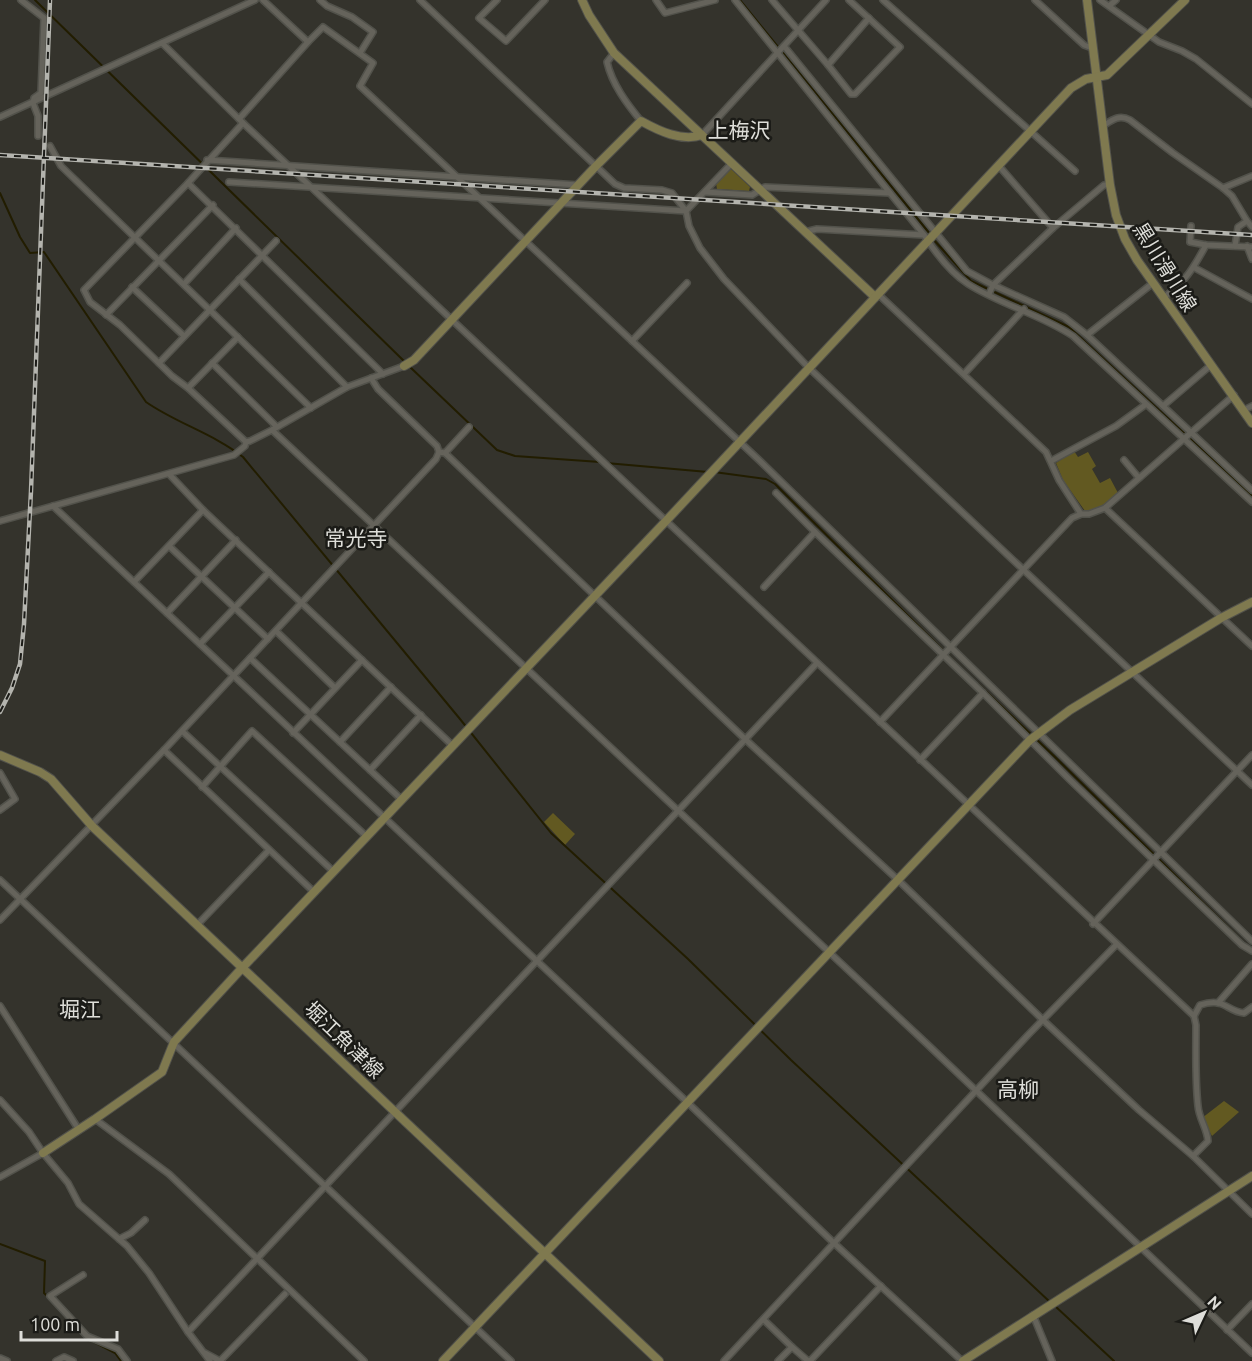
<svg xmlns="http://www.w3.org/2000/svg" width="1252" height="1361" font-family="Ubuntu,'Noto Sans JP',sans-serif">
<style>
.green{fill:#625921}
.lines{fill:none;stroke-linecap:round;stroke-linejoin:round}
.stream{stroke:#221d00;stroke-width:2}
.street-casing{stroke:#52524b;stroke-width:8}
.secondary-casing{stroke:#52524b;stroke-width:10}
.street{stroke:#65635b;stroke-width:5}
.secondary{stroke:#7f794f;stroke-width:8}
.rail-casing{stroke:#b4b4ae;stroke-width:4.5}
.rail{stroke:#1b1b17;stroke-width:2;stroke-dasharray:7;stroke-linecap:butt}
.labels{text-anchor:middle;stroke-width:5;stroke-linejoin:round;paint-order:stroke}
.street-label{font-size:20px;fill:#deded9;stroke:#1b1b17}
.neighbourhood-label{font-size:21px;fill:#deded9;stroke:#1b1b17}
</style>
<rect width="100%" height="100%" fill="#34332c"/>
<g class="green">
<polygon points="731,169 750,187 749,191 717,189 716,183"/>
<path d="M 1074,451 L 1078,457 L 1088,452 L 1096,466 L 1092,469 L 1100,483 L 1110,478 L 1118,493 C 1109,502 1098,511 1085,511 L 1063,480 L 1056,463 Z"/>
<polygon points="553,813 575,834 565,845 544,822"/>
<polygon points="1224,1101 1239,1112 1212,1136 1202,1118"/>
</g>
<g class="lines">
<g class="stream">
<polyline points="35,0 406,363"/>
<polyline points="740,0 930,234"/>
<path d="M 0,193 L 20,237 L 30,253 L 44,252 L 146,402 C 176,423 214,434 243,457 L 460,719 L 551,833 L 688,959 L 791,1060 L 1050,1302"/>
<polyline points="933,239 971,281 1069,327 1252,496"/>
<polyline points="410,367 497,450 515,456 600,462"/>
<polyline points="606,463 708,472"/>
<polyline points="714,472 766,479 775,484 971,678"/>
<polyline points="978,684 1055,757 1245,944"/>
<polyline points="0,1244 45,1261 44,1293 50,1299"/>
<polyline points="1055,1306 1114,1361"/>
<polyline points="92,1341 115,1353 121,1361"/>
</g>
<defs>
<g id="street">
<polyline points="21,0 44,18 41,93 34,98 33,103 38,116 38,136"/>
<polyline points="263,0 308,42 323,27 373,63 360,86 759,460 1252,941"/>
<polyline points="320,0 327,6 352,17 373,32 360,53"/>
<polyline points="420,0 615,184 624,188 662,190 672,193 686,211 689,226 700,248 724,279 808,367 1252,785"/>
<polyline points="497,0 479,18 506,41 545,0"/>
<polyline points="656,0 665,13 715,0"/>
<polyline points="772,0 828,65 869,18"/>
<polyline points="883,0 1075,171"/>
<polyline points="1035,0 1084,45 1092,48"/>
<polyline points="1100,0 1159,42 1182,51 1196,59 1252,104"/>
<polyline points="1109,6 1116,0"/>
<path d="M 162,43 L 243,123 L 451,319 L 1194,1016 L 1196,1025 C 1196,1052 1195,1079 1198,1106 C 1199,1119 1207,1128 1208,1141 L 1193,1156"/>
<polyline points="784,46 967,271 993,285 1064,317 1087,335"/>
<path d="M 614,53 L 607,62 C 612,84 627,104 641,121"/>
<polyline points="828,65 851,94 855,94 900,47 849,0"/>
<polyline points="0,117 255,0"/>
<polyline points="239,119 308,42"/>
<polyline points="243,123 188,183 84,290 90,302 120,325 172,376 188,388 246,442"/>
<path d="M 1103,126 C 1112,120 1119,114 1130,120 L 1173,153 L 1223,188 L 1232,196 L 1247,221 L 1252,227"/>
<polyline points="702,135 826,0"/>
<polyline points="50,146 61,166 311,408"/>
<polyline points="207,160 578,185"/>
<polyline points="999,166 1053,228"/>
<polyline points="229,182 686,211 732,163"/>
<polyline points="188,183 383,374"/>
<polyline points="1223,188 1252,176"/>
<polyline points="705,192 752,195 765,187 890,193 735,0"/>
<polyline points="890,193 924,235"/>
<polyline points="1191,226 1190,242 1206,245 1252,247"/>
<path d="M 805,232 L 817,229 L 924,235 C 935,252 951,273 968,284 C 1001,305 1040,314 1073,336 L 1252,502"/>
<polyline points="1235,246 1238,227 1247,221"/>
<polyline points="1247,246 1252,259"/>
<polyline points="1195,268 1252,299"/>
<polyline points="239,279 347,387"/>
<polyline points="1153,283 1087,335 1163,406"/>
<polyline points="184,284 236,228"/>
<polyline points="132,287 184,336"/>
<polyline points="878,294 1046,452 1059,480 1081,514"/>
<polyline points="989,294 993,285 1053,228 1104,185 1110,185"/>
<path d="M 1163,298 C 1185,282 1193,269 1206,245"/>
<polyline points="106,315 213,205"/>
<polyline points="632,341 687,283"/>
<polyline points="159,363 276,241"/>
<polyline points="212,363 277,427"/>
<polyline points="1211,365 1163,406 1252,490"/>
<polyline points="964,374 1024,309"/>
<polyline points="371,378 378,389 437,446 439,452 445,453 745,739 897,879 1043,1020 1139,1110 1193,1156 1252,1214"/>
<polyline points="188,388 238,337"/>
<polyline points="1244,410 1252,406"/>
<polyline points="272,430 926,1043 1252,1353"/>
<polyline points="445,453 469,427"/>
<polyline points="1124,460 1139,478"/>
<polyline points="1051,461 1116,426 1145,405"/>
<polyline points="169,474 203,510 452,745"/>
<polyline points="776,493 815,532"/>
<polyline points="53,506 687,1102 835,1244 962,1361"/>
<polyline points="1105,508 1252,646"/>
<polyline points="0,521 234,455 245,446 246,442 250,441 272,430 347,387 404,366"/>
<polyline points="169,546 268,639"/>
<polyline points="134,582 203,510"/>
<polyline points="764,587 815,532 983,693"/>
<polyline points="167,613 236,540"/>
<polyline points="276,631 335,688"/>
<polyline points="200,644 269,572"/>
<polyline points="250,658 401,799"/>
<polyline points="880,722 1072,518 1081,514 1089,514 1105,508 1234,395"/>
<polyline points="182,731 333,871"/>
<polyline points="293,733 362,660"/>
<polyline points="340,742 391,687"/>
<polyline points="164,750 314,892"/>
<polyline points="920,760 983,693 1070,780 1242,945 1252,951"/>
<polyline points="370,770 421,715"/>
<polyline points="0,773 15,799 0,810"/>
<polyline points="202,787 252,731 366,836"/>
<polyline points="0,880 511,1361"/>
<polyline points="0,920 164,750 436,459 439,452"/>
<polyline points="198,924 269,850"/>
<polyline points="1093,924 1252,755"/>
<polyline points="1218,1003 1252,964"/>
<polyline points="0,1006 79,1130"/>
<path d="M 1194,1016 L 1200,1005 C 1225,997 1226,1011 1244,1013 L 1252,1007"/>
<polyline points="0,1100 29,1132 43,1153 68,1183 79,1204 127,1246 149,1273 188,1332 210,1361"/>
<polyline points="95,1119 169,1174 364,1361"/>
<polyline points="0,1177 43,1153"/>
<polyline points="119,1239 131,1233 145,1220"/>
<polyline points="83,1275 50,1296 87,1336 118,1349 127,1361"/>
<polyline points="1033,1315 1052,1361"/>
<polyline points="764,1320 792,1347 778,1361"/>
<polyline points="1227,1330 1252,1304"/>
<polyline points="188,1332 817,663"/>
<polyline points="792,1347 808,1361"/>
<polyline points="205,1353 220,1361"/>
<polyline points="0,1358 7,1361"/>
<polyline points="56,1361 64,1357 73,1361"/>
<polyline points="220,1361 285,1294"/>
<polyline points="724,1361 1028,1035 1116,945"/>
<polyline points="810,1361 881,1286"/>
</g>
<g id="secondary">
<polyline points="582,0 589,15 614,53 875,297"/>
<polyline points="1087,0 1110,185 1116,215 1125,239 1137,260 1252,423"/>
<path d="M 404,366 L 414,360 L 596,166 L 641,121 C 659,131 682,142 702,135"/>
<polyline points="0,755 40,772 51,779 92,826 659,1361"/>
<polyline points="43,1153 95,1119 162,1072 174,1042 243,967 665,522 1071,88 1086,79 1107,75 1185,0"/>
<polyline points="443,1361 1030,740 1070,710 1221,618 1252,602"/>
<polyline points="963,1361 1252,1176"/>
</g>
</defs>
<use href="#street" class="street-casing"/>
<use href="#secondary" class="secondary-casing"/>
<use href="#street" class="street"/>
<use href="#secondary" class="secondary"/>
<defs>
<g id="rail">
<polyline points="0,155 1252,235"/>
<polyline points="0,712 12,688 20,664 24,624 31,491 50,0"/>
</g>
</defs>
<use href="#rail" class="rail-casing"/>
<use href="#rail" class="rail"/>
</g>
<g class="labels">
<g class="street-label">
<text transform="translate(1165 267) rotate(58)" y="7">黒川滑川線</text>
<text transform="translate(344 1040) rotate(44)" y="7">堀江魚津線</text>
</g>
<g class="neighbourhood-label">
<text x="739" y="138">上梅沢</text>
<text x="356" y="546">常光寺</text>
<text x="80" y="1017">堀江</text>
<text x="1018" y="1097">高柳</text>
</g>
</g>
<g transform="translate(1204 1313) rotate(46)" stroke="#1b1b17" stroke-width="4.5" paint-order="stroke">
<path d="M0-4.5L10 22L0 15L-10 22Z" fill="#deded9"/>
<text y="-9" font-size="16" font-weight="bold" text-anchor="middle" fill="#deded9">N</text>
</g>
<path d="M21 1331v9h96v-9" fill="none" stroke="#deded9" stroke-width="3"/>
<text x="30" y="1331" font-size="18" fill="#deded9" stroke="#1b1b17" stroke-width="4.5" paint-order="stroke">100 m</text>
</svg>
